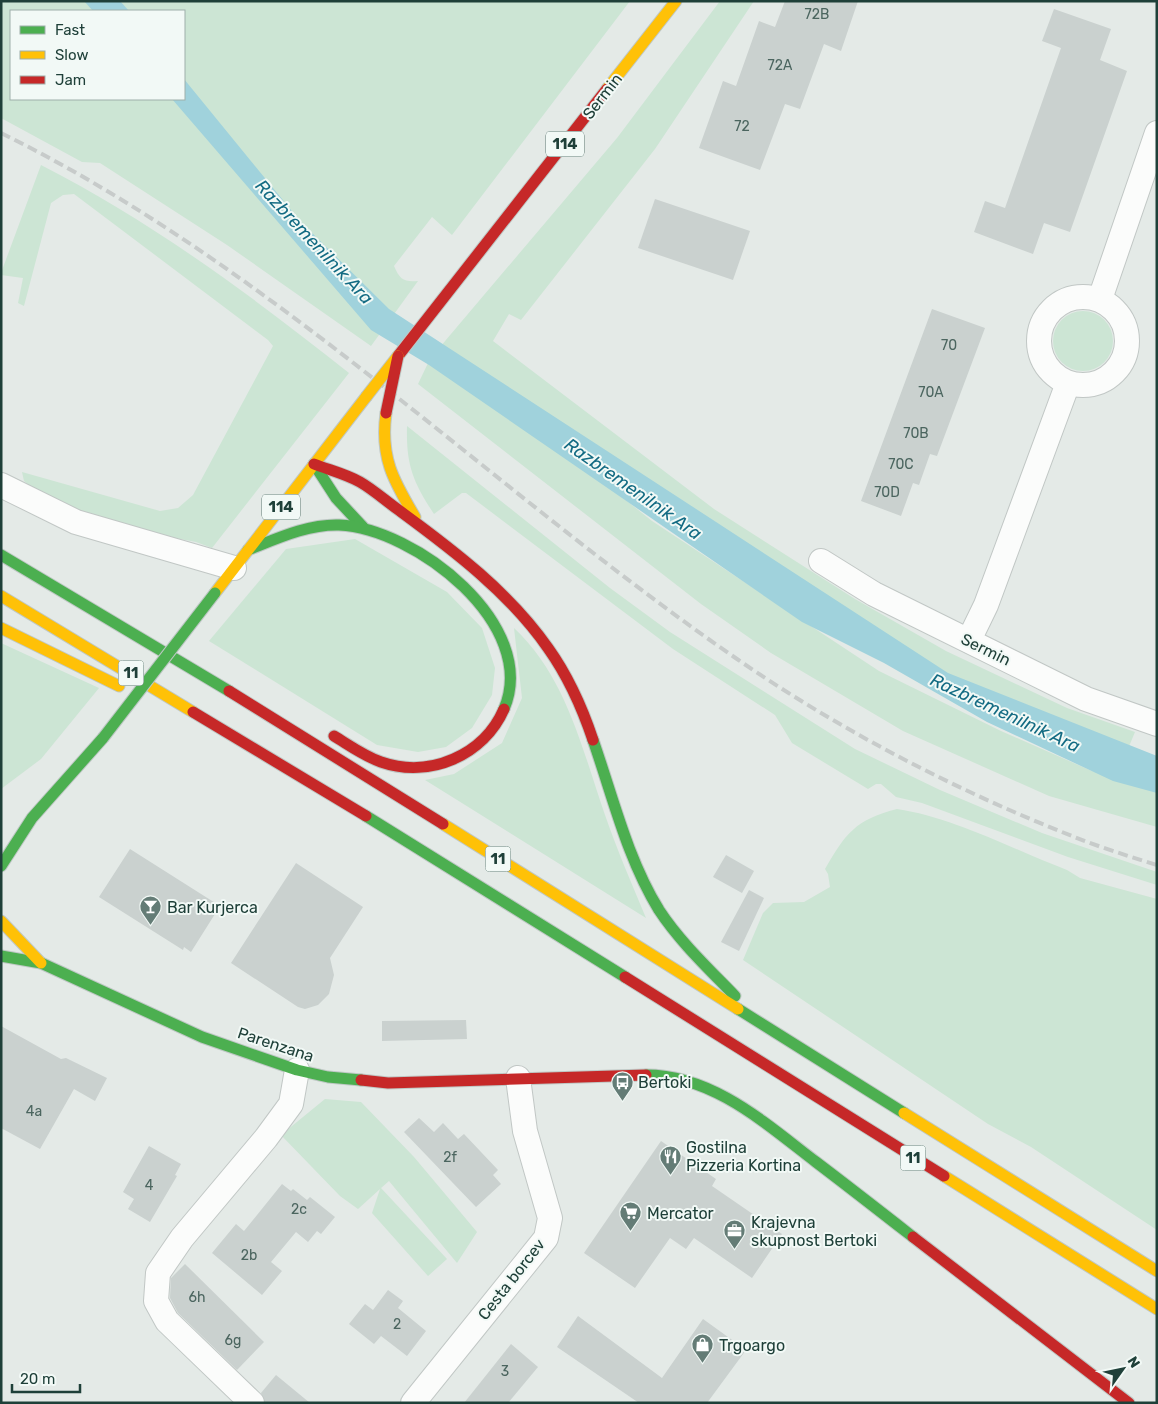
<svg xmlns="http://www.w3.org/2000/svg" width="1158" height="1404" font-family="Rubik,sans-serif">
<style>
.green{fill:#cce5d4;fill-rule:evenodd}
.water{fill:#a0d2dc}
.building{fill:#cad1cf}
.lines{fill:none;stroke-linecap:round;stroke-linejoin:round}
.street-casing{stroke:#c1c7c5;stroke-width:26}
.fast-casing{stroke:#bfc8c5;stroke-width:13}
.slow-casing{stroke:#bfc8c5;stroke-width:13}
.jam-casing{stroke:#bfc8c5;stroke-width:13}
.street{stroke:#fbfcfb;stroke-width:24}
.fast{stroke:#4caf50;stroke-width:11}
.slow{stroke:#ffc107;stroke-width:11}
.jam{stroke:#c62828;stroke-width:11}
.rail{stroke:#c7cbca;stroke-width:4;stroke-dasharray:10 5;stroke-linecap:butt}
.fast-bridge-casing{stroke:#bcc7c3;stroke-width:13;stroke-linecap:butt}
.slow-bridge-casing{stroke:#bcc7c3;stroke-width:13;stroke-linecap:butt}
.jam-bridge-casing{stroke:#bcc7c3;stroke-width:13;stroke-linecap:butt}
.fast-bridge{stroke:#4caf50;stroke-width:11}
.slow-bridge{stroke:#ffc107;stroke-width:11}
.jam-bridge{stroke:#c62828;stroke-width:11}
.labels{text-anchor:middle;stroke-width:4;stroke-linejoin:round;paint-order:stroke}
.number-label{font-size:14px;fill:#4b655f}
.shield{fill:#f2f9f6;stroke:#5e7872;stroke-width:1}
.shield-label{font-size:15px;font-weight:bold;fill:#1f4039}
.street-label{font-size:16px;fill:#1f4039;stroke:#f2f9f6}
.poi-label{font-size:16px;fill:#1f4039;stroke:#f2f9f6;text-anchor:start}
.water-label{font-size:18px;font-style:italic;fill:#136b83;stroke:#f2f9f6}
</style>
<rect width="100%" height="100%" fill="#e4eae7"/>
<g class="green">
<path d="M 1,1 L 630,1 L 452,235 L 432,217 L 394,266 C 400,280 404,282 418,281 L 371,346 L 227,245 L 100,163 L 82,162 L 1,118 ZM 11,11 L 184,11 L 184,99 L 11,99 Z"/>
<polygon points="720,1 754,1 655,149 521,320 509,314 493,341 714,509 855,599 946,651 1067,708 1135,732 1125,756 993,702 636,478 575,431 440,347 617,138"/>
<path d="M 41,165 C 151,221 252,296 349,373 L 212,548 L 196,542 L 106,525 L 33,489 L 24,481 L 22,472 L 160,511 L 178,508 L 193,495 L 273,346 L 268,340 L 74,194 L 63,195 L 51,203 L 24,306 L 18,303 L 23,278 L 1,275 L 1,273 Z"/>
<circle cx="1083" cy="341" r="30"/>
<polygon points="429,361 557,445 652,521 879,671 1001,731 1092,771 1157,786 1157,827 1049,796 903,731 771,653 701,604 418,384"/>
<path d="M 407,426 L 610,588 L 670,632 L 855,749 L 940,790 L 1042,833 L 1157,872 L 1157,885 L 1068,857 L 922,803 L 896,797 L 881,784 L 876,784 L 868,789 L 792,743 L 775,715 L 673,649 L 466,493 L 462,493 L 434,514 C 413,482 406,465 407,426 Z"/>
<polygon points="355,539 447,592 482,628 495,668 492,695 472,728 446,747 418,752 377,745 209,641 286,549"/>
<path d="M 514,628 C 567,678 582,749 605,815 C 617,850 632,884 646,918 L 425,780 L 454,774 L 502,743 L 522,698 Z"/>
<polygon points="1,643 99,688 41,759 1,789"/>
<path d="M 897,809 C 952,817 1015,850 1067,870 L 1080,878 L 1157,899 L 1157,1230 L 1031,1147 L 988,1124 L 743,960 L 763,913 L 773,903 L 804,902 L 830,887 L 828,874 L 825,869 C 846,833 855,820 897,809 Z"/>
<polygon points="325,1099 361,1102 414,1157 477,1232 457,1263 389,1181 381,1188 447,1259 428,1276 372,1213 380,1189 358,1209 340,1196 281,1135"/>
</g>
<g class="water">
<polygon points="84,1 120,1 129,11 93,11"/>
<polygon points="184,79 300,221 389,309 948,673 1157,756 1157,793 1113,781 987,722 884,663 802,622 429,365 371,330 172,99 184,99"/>
</g>
<g class="building">
<polygon points="785,1 858,1 841,51 824,44 800,109 785,104 760,170 699,148 723,81 736,86 759,21 775,27"/>
<polygon points="1054,9 1111,29 1100,60 1127,71 1070,232 1044,223 1033,254 974,232 985,201 1005,208 1061,48 1042,41"/>
<polygon points="655,199 750,231 733,280 638,248"/>
<polygon points="932,309 985,328 937,456 930,454 919,485 913,483 901,516 861,501"/>
<polygon points="130,849 220,906 191,952 184,947 183,950 99,897"/>
<polygon points="726,855 754,871 742,893 713,877"/>
<polygon points="296,863 363,907 330,958 334,975 329,994 318,1005 305,1009 298,1007 231,963"/>
<polygon points="749,890 764,898 739,951 721,942"/>
<polygon points="466,1020 467,1039 382,1041 382,1021"/>
<polygon points="1,1026 61,1059 66,1058 107,1078 95,1101 74,1089 40,1149 1,1128"/>
<polygon points="419,1118 434,1132 443,1123 458,1139 464,1134 498,1170 493,1175 501,1184 476,1207 404,1132"/>
<polygon points="661,1141 716,1179 712,1186 782,1234 752,1278 694,1238 686,1249 670,1238 635,1288 584,1253"/>
<polygon points="149,1146 181,1164 175,1175 177,1176 150,1222 128,1209 134,1199 123,1192"/>
<polygon points="282,1184 291,1191 293,1189 307,1200 310,1197 335,1217 321,1234 317,1231 308,1242 296,1232 271,1262 282,1271 262,1295 212,1253 236,1224 244,1231"/>
<polygon points="185,1264 264,1342 237,1370 178,1313 170,1298 171,1278"/>
<polygon points="388,1290 403,1301 398,1308 426,1331 407,1356 381,1336 374,1344 349,1324 365,1304 373,1310"/>
<polygon points="578,1316 662,1378 703,1319 746,1350 707,1403 639,1403 557,1347"/>
<polygon points="511,1344 538,1367 508,1403 464,1403"/>
<polygon points="276,1375 310,1403 265,1403 261,1393"/>
</g>
<g class="lines">
<defs>
<g id="street">
<circle cx="1083" cy="341" r="44"/>
<polyline points="1100,299 1157,133"/>
<polyline points="1,485 76,522 234,568"/>
<polyline points="821,561 874,594 1086,699 1157,724"/>
<polyline points="969,640 986,605 1068,383"/>
<polyline points="252,1403 167,1321 156,1301 158,1273 182,1238 266,1138 291,1104 297,1070"/>
<polyline points="413,1403 546,1238 550,1218 525,1131 518,1078"/>
</g>
<g id="fast">
<polyline points="314,464 336,498 363,527"/>
<path d="M 248,550 C 276,539 308,524 339,525 C 415,528 540,625 504,709"/>
<polyline points="1,555 229,691"/>
<path d="M 593,740 C 613,797 627,858 659,910 C 680,942 709,969 735,996"/>
<polyline points="366,816 625,977"/>
<polyline points="1,866 32,818 103,738"/>
<polyline points="1,956 41,963 202,1037 297,1070 328,1077 361,1080"/>
<polyline points="738,1009 904,1113"/>
<path d="M 646,1075 C 713,1075 766,1124 816,1162 C 849,1187 881,1212 913,1237"/>
</g>
<g id="slow">
<polyline points="607,89 676,1"/>
<path d="M 386,413 C 380,457 393,480 415,517"/>
<polyline points="215,593 366,397"/>
<polyline points="1,596 193,712"/>
<polyline points="1,628 119,686"/>
<polyline points="443,824 738,1009"/>
<polyline points="1,921 41,963"/>
<polyline points="904,1113 1157,1271"/>
<polyline points="944,1176 1157,1309"/>
</g>
<g id="jam">
<polyline points="398,356 607,89"/>
<path d="M 314,464 C 329,470 346,474 360,482 C 374,490 387,502 400,511 C 453,550 510,593 548,648 C 568,676 582,707 593,740"/>
<polyline points="229,691 443,824"/>
<polyline points="193,712 366,816"/>
<path d="M 334,736 C 349,745 364,756 381,762 C 430,779 484,755 504,709"/>
<polyline points="625,977 944,1176"/>
<polyline points="361,1080 388,1083 646,1075"/>
<polyline points="913,1237 1129,1403"/>
</g>
</defs>
<use href="#street" class="street-casing"/>
<use href="#fast" class="fast-casing"/>
<use href="#slow" class="slow-casing"/>
<use href="#jam" class="jam-casing"/>
<use href="#street" class="street"/>
<use href="#fast" class="fast"/>
<use href="#slow" class="slow"/>
<use href="#jam" class="jam"/>
<path class="rail" d="M 1,133 C 273,267 489,488 737,659 C 840,730 955,790 1072,836 C 1099,847 1128,856 1157,865"/>
<defs>
<polyline id="fast-bridge" points="103,738 215,593"/>
<polyline id="slow-bridge" points="366,397 398,356"/>
<polyline id="jam-bridge" points="386,413 398,356"/>
</defs>
<use href="#fast-bridge" class="fast-bridge-casing"/>
<use href="#slow-bridge" class="slow-bridge-casing"/>
<use href="#jam-bridge" class="jam-bridge-casing"/>
<use href="#fast-bridge" class="fast-bridge"/>
<use href="#slow-bridge" class="slow-bridge"/>
<use href="#jam-bridge" class="jam-bridge"/>
</g>
<defs>
<symbol id="bar-pin" viewBox="-11 -11 22 30"><path d="M0 17L-7.5 6A9.5 9.5 0 1 1 7.5 6Z" fill="#647c76" stroke="#f2f9f6"/><path d="M-6-5H6L.8 .8V4.5H3.5V6h-7V4.5H-.8V.8Z" fill="#fff"/></symbol>
<symbol id="bus-pin" viewBox="-11 -11 22 30"><path d="M0 17L-7.5 6A9.5 9.5 0 1 1 7.5 6Z" fill="#647c76" stroke="#f2f9f6"/><path d="M-5-6H5V4H4V6H2V4H-2V6H-4V4H-5ZM-3.5-4V0h7V-4ZM-3.5 1.2v1.5H-2V1.2ZM2 1.2v1.5H3.5V1.2Z" fill="#fff"/></symbol>
<symbol id="restaurant-pin" viewBox="-11 -11 22 30"><path d="M0 17L-7.5 6A9.5 9.5 0 1 1 7.5 6Z" fill="#647c76" stroke="#f2f9f6"/><path d="M-5-6h1v4h1v-4h1v4h1v-4h1v5L-1.5 .5V6h-2V.5L-5-1ZM5-6V6H3V1.5H1.5Q1.5-4 5-6Z" fill="#fff"/></symbol>
<symbol id="supermarket-pin" viewBox="-11 -11 22 30"><path d="M0 17L-7.5 6A9.5 9.5 0 1 1 7.5 6Z" fill="#647c76" stroke="#f2f9f6"/><path d="M-6-5.5h2.5l.6 2H6L4.5 2H-2.5L-4.4-4H-6ZM-1.5 3.2a1.3 1.3 0 1 0 .1 0ZM3 3.2a1.3 1.3 0 1 0 .1 0Z" fill="#fff"/></symbol>
<symbol id="office-pin" viewBox="-11 -11 22 30"><path d="M0 17L-7.5 6A9.5 9.5 0 1 1 7.5 6Z" fill="#647c76" stroke="#f2f9f6"/><path d="M-6-3h4V-5.5h4V-3h4V5H-6ZM-1-4.5V-3h2v-1.5ZM-6 0V1H6V0Z" fill="#fff"/></symbol>
<symbol id="shop-pin" viewBox="-11 -11 22 30"><path d="M0 17L-7.5 6A9.5 9.5 0 1 1 7.5 6Z" fill="#647c76" stroke="#f2f9f6"/><path d="M-5-2.5h2.3a2.7 3.5 0 0 1 5.4 0H5L5.5 6h-11ZM-1.5-2.5h3a1.5 2.3 0 0 0-3 0Z" fill="#fff"/></symbol>
</defs>
<g fill-rule="evenodd">
<use href="#bar-pin" x="138" y="894" width="25" height="34"/>
<use href="#bus-pin" x="610" y="1070" width="25" height="34"/>
<use href="#restaurant-pin" x="658" y="1144" width="25" height="34"/>
<use href="#supermarket-pin" x="618" y="1200" width="25" height="34"/>
<use href="#office-pin" x="722" y="1218" width="25" height="34"/>
<use href="#shop-pin" x="690" y="1332" width="25" height="34"/>
</g>
<g class="labels">
<g class="number-label">
<text x="817" y="19">72B</text>
<text x="780" y="70">72A</text>
<text x="742" y="131">72</text>
<text x="949" y="350">70</text>
<text x="931" y="397">70A</text>
<text x="916" y="438">70B</text>
<text x="901" y="469">70C</text>
<text x="887" y="497">70D</text>
<text x="34" y="1116">4a</text>
<text x="450" y="1162">2f</text>
<text x="149" y="1190">4</text>
<text x="299" y="1214">2c</text>
<text x="249" y="1260">2b</text>
<text x="197" y="1302">6h</text>
<text x="397" y="1329">2</text>
<text x="233" y="1345">6g</text>
<text x="505" y="1376">3</text>
</g>
<g class="shield">
<rect x="546" y="131.5" width="38" height="25" rx="4"/>
<rect x="262" y="494.5" width="38" height="25" rx="4"/>
<rect x="118.5" y="660.5" width="25" height="25" rx="4"/>
<rect x="485.5" y="846.5" width="25" height="25" rx="4"/>
<rect x="900.5" y="1145.5" width="25" height="25" rx="4"/>
</g>
<g class="shield-label">
<text x="565" y="149">114</text>
<text x="281" y="512">114</text>
<text x="131" y="678">11</text>
<text x="498" y="864">11</text>
<text x="913" y="1163">11</text>
</g>
<g class="street-label">
<text transform="translate(602 96) rotate(-52)" y="6">Sermin</text>
<text transform="translate(986 649) rotate(26)" y="6">Sermin</text>
<text transform="translate(276 1044) rotate(18)" y="6">Parenzana</text>
<text transform="translate(511 1279) rotate(-52)" y="6">Cesta borcev</text>
</g>
<g class="poi-label">
<text x="167" y="913">Bar Kurjerca</text>
<text x="638" y="1088">Bertoki</text>
<text x="686" y="1153">Gostilna<tspan x="686" dy="18">Pizzeria Kortina</tspan></text>
<text x="647" y="1219">Mercator</text>
<text x="751" y="1228">Krajevna<tspan x="751" dy="18">skupnost Bertoki</tspan></text>
<text x="719" y="1351">Trgoargo</text>
</g>
<g class="water-label">
<text transform="translate(314 242) rotate(47)" y="6">Razbremenilnik Ara</text>
<text transform="translate(633 489) rotate(35)" y="6">Razbremenilnik Ara</text>
<text transform="translate(1005 713) rotate(25)" y="6">Razbremenilnik Ara</text>
</g>
</g>
<rect width="1158" height="1404" fill="none" stroke="#1f4039" stroke-width="5"/>
<rect x="10" y="10" width="175" height="90" fill="#f2f9f6" stroke="#9eafaa"/>
<rect x="20" y="26" width="25" height="8" fill="#4caf50" stroke="#9eafaa"/>
<text x="55" y="35" font-size="15" fill="#1f4039">Fast</text>
<rect x="20" y="51" width="25" height="8" fill="#ffc107" stroke="#9eafaa"/>
<text x="55" y="60" font-size="15" fill="#1f4039">Slow</text>
<rect x="20" y="76" width="25" height="8" fill="#c62828" stroke="#9eafaa"/>
<text x="55" y="85" font-size="15" fill="#1f4039">Jam</text>
<g transform="translate(1123 1369) rotate(57)" stroke="#f2f9f6" stroke-width="4" paint-order="stroke">
<path d="M0-4L9 19L0 12L-9 19Z" fill="#1f4039"/>
<text y="-8" font-size="14" font-weight="bold" text-anchor="middle" fill="#1f4039">N</text>
</g>
<path d="M12 1384v8h68v-8" fill="none" stroke="#1f4039" stroke-width="2.5"/>
<text x="20" y="1384" font-size="15" fill="#1f4039" stroke="#f2f9f6" stroke-width="4" paint-order="stroke">20 m</text>
</svg>
